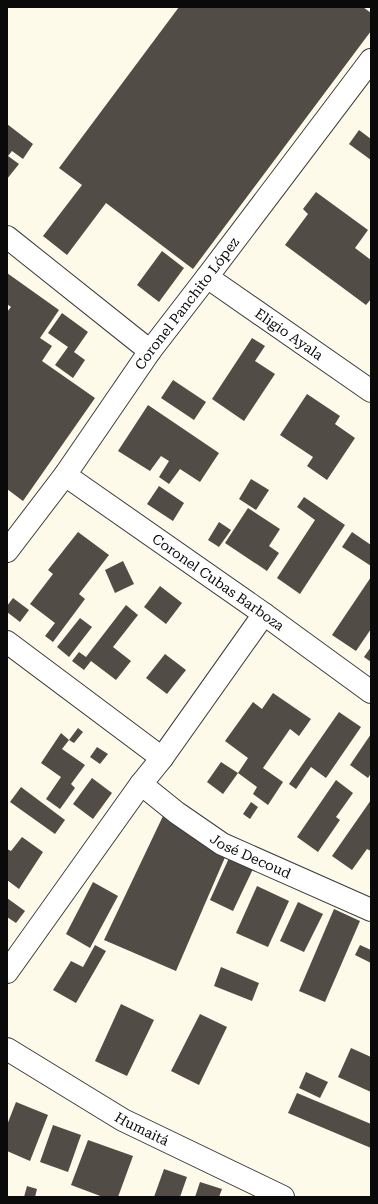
<svg xmlns="http://www.w3.org/2000/svg" width="378" height="1204" font-family="'Roboto Serif',serif">
<style>
.building{fill:#524c47}
.lines{fill:none;stroke-linecap:round;stroke-linejoin:round}
.minor-casing{stroke:#3d3d3d;stroke-width:24}
.minor{stroke:#fff;stroke-width:22}
.labels{text-anchor:middle;stroke-width:4;stroke-linejoin:round;paint-order:stroke}
.street-label{font-size:14px;fill:#0a0a0a;stroke:#fff}
</style>
<rect width="100%" height="100%" fill="#fefae9"/>
<g class="building">
<polygon points="179,7 363,7 371,13 371,31 193,269 106,203 67,255 43,236 82,185 59,168"/>
<polygon points="7,124 33,144 23,159 12,151 8,156 19,164 7,179"/>
<polygon points="359,130 371,139 371,160 349,144"/>
<polygon points="316,192 368,230 355,248 371,260 371,299 366,305 285,245 308,214 303,209"/>
<polygon points="162,251 184,268 159,302 137,285"/>
<polygon points="7,273 59,310 40,338 52,346 42,361 95,398 23,501 7,489 7,312 11,307 7,304"/>
<polygon points="62,313 88,332 74,352 85,360 73,378 55,365 68,347 48,333"/>
<polygon points="252,338 265,346 255,361 275,374 244,421 212,399"/>
<polygon points="173,380 206,402 194,420 161,398"/>
<polygon points="307,394 340,416 335,424 355,438 327,480 307,466 313,457 280,435"/>
<polygon points="148,405 219,453 200,482 180,469 169,484 159,477 169,461 161,456 150,471 118,451"/>
<polygon points="251,479 269,490 256,510 239,499"/>
<polygon points="159,486 184,503 173,521 147,504"/>
<polygon points="304,497 345,525 300,594 277,578 315,520 297,507"/>
<polygon points="248,508 280,529 269,546 279,553 267,571 225,543"/>
<polygon points="219,522 231,530 219,547 208,540"/>
<polygon points="78,532 109,555 79,594 85,599 53,642 45,636 55,623 30,604 53,574 48,570"/>
<polygon points="352,532 371,545 371,566 342,547"/>
<polygon points="123,561 134,584 115,593 105,570"/>
<polygon points="371,577 371,629 356,651 332,635"/>
<polygon points="160,586 182,603 166,624 144,607"/>
<polygon points="13,598 29,610 20,622 7,612 7,606"/>
<polygon points="126,605 138,615 113,647 131,661 116,680 91,661 84,670 72,661 79,652 86,657"/>
<polygon points="80,618 92,627 69,657 57,647"/>
<polygon points="371,647 371,662 364,657"/>
<polygon points="165,654 186,670 167,694 146,678"/>
<polygon points="273,693 311,719 299,736 290,729 263,768 283,782 268,805 253,794 257,787 238,773 223,794 207,782 221,762 238,773 248,758 225,741 253,702 262,709"/>
<polygon points="339,712 361,727 326,778 311,767 296,789 289,784"/>
<polygon points="78,728 83,732 74,743 69,740"/>
<polygon points="61,733 69,740 62,749 85,765 71,784 75,788 60,809 46,799 61,777 41,763"/>
<polygon points="371,734 371,773 368,778 350,765"/>
<polygon points="97,747 108,754 100,764 90,757"/>
<polygon points="92,778 112,793 93,819 73,804"/>
<polygon points="336,780 353,793 336,817 340,820 318,852 297,837"/>
<polygon points="21,787 65,820 55,834 10,802"/>
<polygon points="371,800 371,851 367,849 352,870 332,856"/>
<polygon points="251,802 258,807 250,819 243,814"/>
<polygon points="163,816 226,855 176,971 104,940"/>
<polygon points="22,837 43,852 19,889 7,880 7,849 11,851"/>
<polygon points="229,858 253,869 233,911 210,900"/>
<polygon points="93,882 118,896 90,948 66,934"/>
<polygon points="257,886 289,901 268,947 236,933"/>
<polygon points="7,898 25,911 16,923 7,917"/>
<polygon points="298,902 323,914 304,952 280,941"/>
<polygon points="334,909 360,921 325,1002 299,991"/>
<polygon points="95,945 106,951 76,1003 53,990 71,961 83,967"/>
<polygon points="360,945 371,950 371,963 355,955"/>
<polygon points="221,967 259,983 252,1001 214,986"/>
<polygon points="121,1004 154,1020 127,1076 95,1061"/>
<polygon points="200,1014 227,1027 199,1085 171,1071"/>
<polygon points="351,1048 371,1057 371,1092 338,1077"/>
<polygon points="306,1072 328,1082 320,1098 299,1088"/>
<polygon points="297,1093 371,1124 371,1148 288,1113"/>
<polygon points="16,1102 48,1115 30,1161 7,1151 7,1125"/>
<polygon points="53,1125 81,1135 68,1172 40,1162"/>
<polygon points="88,1140 133,1156 118,1197 103,1197 71,1185"/>
<polygon points="164,1169 187,1177 180,1197 154,1197"/>
<polygon points="200,1182 222,1189 219,1197 195,1197"/>
<polygon points="27,1186 37,1189 35,1197 24,1197"/>
</g>
<g class="lines">
<defs>
<g id="minor">
<polyline points="7,237 150,351"/>
<path id="s1" d="M 207,277 L 371,391"/>
<path id="s2" d="M 65,475 L 264,614 L 371,692"/>
<path id="s3" d="M 7,551 L 65,475 L 150,351 L 207,277 L 371,60"/>
<polyline points="7,642 162,758"/>
<path id="s4" d="M 141,784 L 177,813 L 222,844 L 371,910"/>
<polyline points="7,972 141,784 162,758 264,614"/>
<path id="s5" d="M 7,1049 L 123,1120 L 283,1197"/>
</g>
</defs>
<use href="#minor" class="minor-casing"/>
<use href="#minor" class="minor"/>
</g>
<g class="labels">
<g class="street-label">
<text dy="5" stroke="none"><textPath href="#s3" startOffset="306">Coronel Panchito López</textPath></text>
<text dy="5" stroke="none"><textPath href="#s1" startOffset="100">Eligio Ayala</textPath></text>
<text dy="5" stroke="none"><textPath href="#s2" startOffset="187">Coronel Cubas Barboza</textPath></text>
<text dy="5" stroke="none"><textPath href="#s4" startOffset="132">José Decoud</textPath></text>
<text dy="5" stroke="none"><textPath href="#s5" startOffset="157">Humaitá</textPath></text>
</g>
</g>
<rect width="378" height="1204" fill="none" stroke="#0a0a0a" stroke-width="16"/>
</svg>
